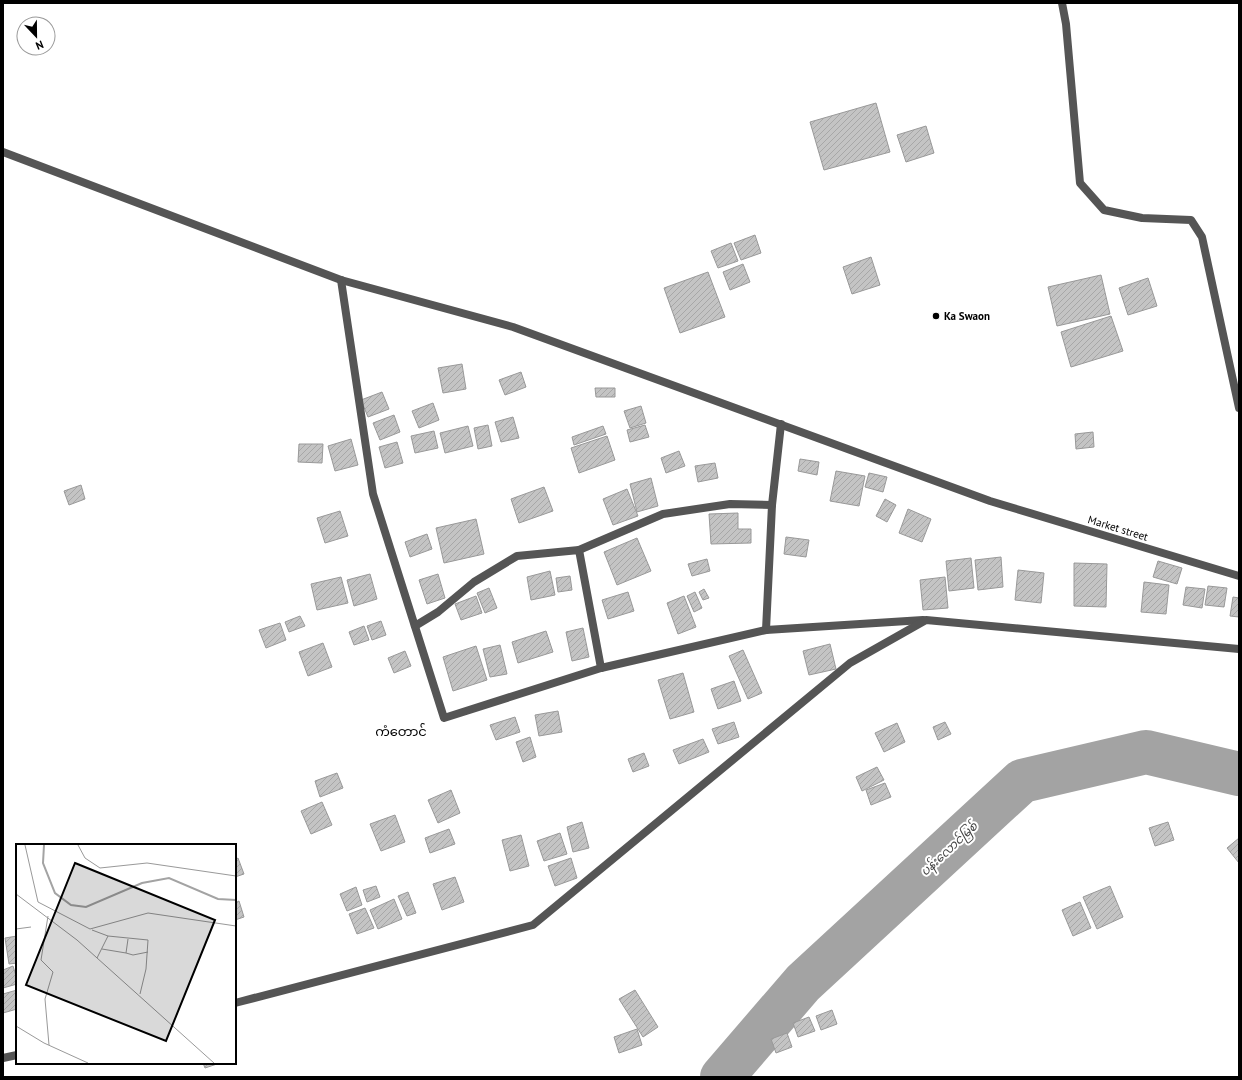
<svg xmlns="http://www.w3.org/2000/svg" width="1242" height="1080" font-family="'PT Sans','Noto Sans Myanmar',sans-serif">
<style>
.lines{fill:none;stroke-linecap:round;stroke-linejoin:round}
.river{stroke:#a3a3a3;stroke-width:44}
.building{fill:url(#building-hatch);stroke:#999}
.street{stroke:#555;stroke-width:8}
.poi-dot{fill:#000;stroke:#fff;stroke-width:1.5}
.labels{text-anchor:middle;stroke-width:4;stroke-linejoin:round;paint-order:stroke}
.poi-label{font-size:11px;font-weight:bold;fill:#000;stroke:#fff;text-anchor:start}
.street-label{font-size:11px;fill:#000;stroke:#fff}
.water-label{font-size:12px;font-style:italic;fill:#444;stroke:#fff}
.quarter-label{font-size:13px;fill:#000;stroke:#fff}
.inset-river{fill:none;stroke:#a3a3a3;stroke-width:2}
.inset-road{fill:none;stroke:#999;stroke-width:1}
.view{fill:#000;fill-opacity:0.15;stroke:#000;stroke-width:2}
.inset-edge{fill:none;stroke:#000;stroke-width:2}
</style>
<defs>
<pattern id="building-hatch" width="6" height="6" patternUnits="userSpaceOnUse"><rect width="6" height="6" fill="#c4c4c4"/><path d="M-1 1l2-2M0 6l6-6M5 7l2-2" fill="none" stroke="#a7a7a7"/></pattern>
</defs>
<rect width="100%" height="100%" fill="#fff"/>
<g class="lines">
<polyline class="river" points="722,1077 803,983 1022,781 1146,752 1239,774"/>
</g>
<g class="building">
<polygon points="876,103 890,152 824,170 810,122"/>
<polygon points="926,126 934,153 906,162 897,135"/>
<polygon points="755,235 761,253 741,260 734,243"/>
<polygon points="731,243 738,261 718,268 711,251"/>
<polygon points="871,257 880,285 852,294 843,267"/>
<polygon points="743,264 750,282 730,290 723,272"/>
<polygon points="708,272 725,317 680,333 664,288"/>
<polygon points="1101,275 1110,314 1057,326 1048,287"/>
<polygon points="1148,278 1157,306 1128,315 1119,288"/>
<polygon points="1111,316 1123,351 1071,367 1061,332"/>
<polygon points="462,364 466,389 443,393 438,368"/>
<polygon points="521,372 526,387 505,395 499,380"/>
<polygon points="595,388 615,388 615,397 596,397"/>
<polygon points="382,392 389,409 368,417 361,400"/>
<polygon points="433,403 439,420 419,428 412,411"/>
<polygon points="641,406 646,423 630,428 624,411"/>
<polygon points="394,415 400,432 380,440 373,423"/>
<polygon points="513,417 519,438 501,442 495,422"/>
<polygon points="488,425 492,446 478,449 474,428"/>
<polygon points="645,425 649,437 630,442 627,430"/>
<polygon points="468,426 473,446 445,453 440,433"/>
<polygon points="603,426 606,434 574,445 572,437"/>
<polygon points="434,431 438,448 415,453 411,436"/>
<polygon points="1093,432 1094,447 1076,449 1075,434"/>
<polygon points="607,436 615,460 579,473 571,448"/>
<polygon points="351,439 358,465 335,471 328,446"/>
<polygon points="397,442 403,463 385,468 379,447"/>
<polygon points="299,444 323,444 322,463 298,462"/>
<polygon points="679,451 685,466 666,473 661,458"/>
<polygon points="800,459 819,462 817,475 798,471"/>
<polygon points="715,463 718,478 698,482 695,466"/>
<polygon points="836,471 865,476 859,506 830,501"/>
<polygon points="869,473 887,477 883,492 865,487"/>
<polygon points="651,478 658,506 637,512 630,484"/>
<polygon points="81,485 85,499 69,505 64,491"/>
<polygon points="544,487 553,511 519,523 511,499"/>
<polygon points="627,489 638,516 613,525 603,499"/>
<polygon points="885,499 896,505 887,522 876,516"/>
<polygon points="908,509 931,519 922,542 899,533"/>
<polygon points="340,511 348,536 325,543 317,518"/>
<polygon points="738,513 738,529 751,529 751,543 711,544 709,514"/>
<polygon points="476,519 484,554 444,563 436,528"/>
<polygon points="427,534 432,549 410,557 405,542"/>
<polygon points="786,537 809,540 806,557 784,554"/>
<polygon points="637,538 651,571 617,585 604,552"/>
<polygon points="1001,557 1003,587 978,590 975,560"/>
<polygon points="971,558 974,588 949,591 946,561"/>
<polygon points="707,559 710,571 692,576 688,564"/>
<polygon points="1158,561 1182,568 1177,584 1153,577"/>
<polygon points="1074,563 1107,564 1106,607 1074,606"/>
<polygon points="1018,570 1044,573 1041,603 1015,600"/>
<polygon points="550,571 555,595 531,600 527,577"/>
<polygon points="370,574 377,599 354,606 347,580"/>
<polygon points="438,574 445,598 427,604 419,580"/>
<polygon points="570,576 572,590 558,592 556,578"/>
<polygon points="341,577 348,603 317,610 311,584"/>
<polygon points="945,577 948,608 923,610 920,580"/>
<polygon points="1144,582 1169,585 1166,614 1141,612"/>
<polygon points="1208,586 1227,588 1224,607 1205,605"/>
<polygon points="1186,587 1205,589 1202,608 1183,605"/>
<polygon points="489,588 497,608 485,613 477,593"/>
<polygon points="704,589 709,598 703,600 699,592"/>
<polygon points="628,592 634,611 608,619 602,600"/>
<polygon points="695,592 702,608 694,612 687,596"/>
<polygon points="476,596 482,613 461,620 455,604"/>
<polygon points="684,596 696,627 678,634 667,603"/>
<polygon points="1233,597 1239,598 1239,617 1230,616"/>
<polygon points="300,616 305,626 289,632 285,622"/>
<polygon points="381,621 386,635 372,640 367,626"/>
<polygon points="280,623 286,640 266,648 259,630"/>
<polygon points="364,626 369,640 354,645 349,632"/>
<polygon points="583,628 589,657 572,661 566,632"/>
<polygon points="546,631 553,652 518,663 512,642"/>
<polygon points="323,643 332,667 308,676 299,652"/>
<polygon points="830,644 836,669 809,675 803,651"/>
<polygon points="500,645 507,674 490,677 483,649"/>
<polygon points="476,646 487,680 453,691 443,657"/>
<polygon points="743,650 762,693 748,699 729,656"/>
<polygon points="405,651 411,666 394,673 388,658"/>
<polygon points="683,673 694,712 670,719 658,680"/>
<polygon points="734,681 741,701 718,709 711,689"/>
<polygon points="558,711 562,732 539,736 535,715"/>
<polygon points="515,717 520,732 496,740 490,725"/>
<polygon points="734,722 739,737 718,744 712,729"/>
<polygon points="945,722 951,734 938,740 933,727"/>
<polygon points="897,723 905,742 884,752 875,733"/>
<polygon points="530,737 536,757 523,762 516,742"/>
<polygon points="703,739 709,752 679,764 673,750"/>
<polygon points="644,753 649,766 633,772 628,759"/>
<polygon points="877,767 884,780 862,791 856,777"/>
<polygon points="337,773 343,788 320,797 315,781"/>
<polygon points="885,783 891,797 871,805 866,790"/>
<polygon points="451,790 460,813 438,823 428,800"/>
<polygon points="322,802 332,825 311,834 301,811"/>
<polygon points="395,815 405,842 381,851 370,824"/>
<polygon points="582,822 589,848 573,852 567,827"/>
<polygon points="1168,822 1174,840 1155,846 1149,828"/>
<polygon points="449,829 455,844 430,853 425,838"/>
<polygon points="560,833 567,854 544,861 537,841"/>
<polygon points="521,835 529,866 510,871 502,840"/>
<polygon points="1239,838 1239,863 1227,848"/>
<polygon points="238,858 244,874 235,877 235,860"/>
<polygon points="571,858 577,878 555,886 548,866"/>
<polygon points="455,877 464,902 442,910 433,884"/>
<polygon points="376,886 380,897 367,902 363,890"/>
<polygon points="1110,886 1123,917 1097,929 1083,897"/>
<polygon points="356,887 362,905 347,911 340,894"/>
<polygon points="408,892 416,913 407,916 398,896"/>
<polygon points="394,899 402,919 378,929 370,910"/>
<polygon points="239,901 244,917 235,920 235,903"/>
<polygon points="1080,902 1091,928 1073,936 1062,910"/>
<polygon points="365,908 374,928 357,934 349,914"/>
<polygon points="17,936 17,963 9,964 5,938"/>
<polygon points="13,966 17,979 17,984 3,988 3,970"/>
<polygon points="17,990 17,1009 3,1013 3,994"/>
<polygon points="635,990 658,1027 643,1037 619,999"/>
<polygon points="832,1010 837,1024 821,1030 816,1016"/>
<polygon points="809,1017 815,1031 798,1037 793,1023"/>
<polygon points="637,1029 642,1045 619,1053 614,1037"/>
<polygon points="787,1033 792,1047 776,1053 771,1039"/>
<polygon points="203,1063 220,1063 205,1068"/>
</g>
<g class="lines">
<g class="street">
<polyline points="1062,3 1066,24 1080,183 1104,210 1142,218 1191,220 1202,237 1239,408"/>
<polyline points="3,152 341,280 513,327 990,501 1239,576"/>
<polyline points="341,280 373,494 444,718 601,668 766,630 923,620"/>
<polyline points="579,550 663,514 730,504 772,505"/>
<polyline points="415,626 438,612 474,582 517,556 579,550 601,668"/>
<polyline points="766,630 772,505 781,424"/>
<polyline points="235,1003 533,925 850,663 926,620 1239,649"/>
<polyline points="3,1058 17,1055"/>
</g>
</g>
<circle class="poi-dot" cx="936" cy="316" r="4"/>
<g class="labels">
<g class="poi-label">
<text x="944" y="320">Ka Swaon</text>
</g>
<g class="street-label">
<text transform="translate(1118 528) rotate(17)" y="4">Market street</text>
</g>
<g class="water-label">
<text transform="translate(949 849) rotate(-43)" y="4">ပန်းလောင်မြစ်</text>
</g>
<g class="quarter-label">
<text x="401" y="736">ကံတောင်</text>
</g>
</g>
<g transform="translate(16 844)">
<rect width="220" height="220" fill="#fff"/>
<path class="inset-river" d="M 28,1 L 27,19 L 39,49 L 55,61 L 70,63 L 126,39 L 153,34 L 202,55 L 220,56"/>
<path class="inset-road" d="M 9,1 L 22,58 L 74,85 L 132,69 L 220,82M 62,1 L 69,14 L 84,24 L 131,19 L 220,32M 0,50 L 61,96 L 198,219M 32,72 L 25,116 L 37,128 L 29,155 L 33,201M 0,85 L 15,83M 76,86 L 92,92 L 132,96 L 130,125 L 124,150M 112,95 L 110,109 L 117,111 L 132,108M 86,105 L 110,109M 81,114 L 92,92M 0,182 L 28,199 L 72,219"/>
<path class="view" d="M 59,19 L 199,76 L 150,197 L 10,141 Z"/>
<rect width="220" height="220" class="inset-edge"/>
</g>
<rect width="1242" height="1080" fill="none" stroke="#000000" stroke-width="8"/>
<g transform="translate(36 36) rotate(158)"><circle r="19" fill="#ffffff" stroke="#999999"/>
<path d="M0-3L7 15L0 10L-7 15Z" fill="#000000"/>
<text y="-6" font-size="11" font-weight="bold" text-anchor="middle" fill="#000000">N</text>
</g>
</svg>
